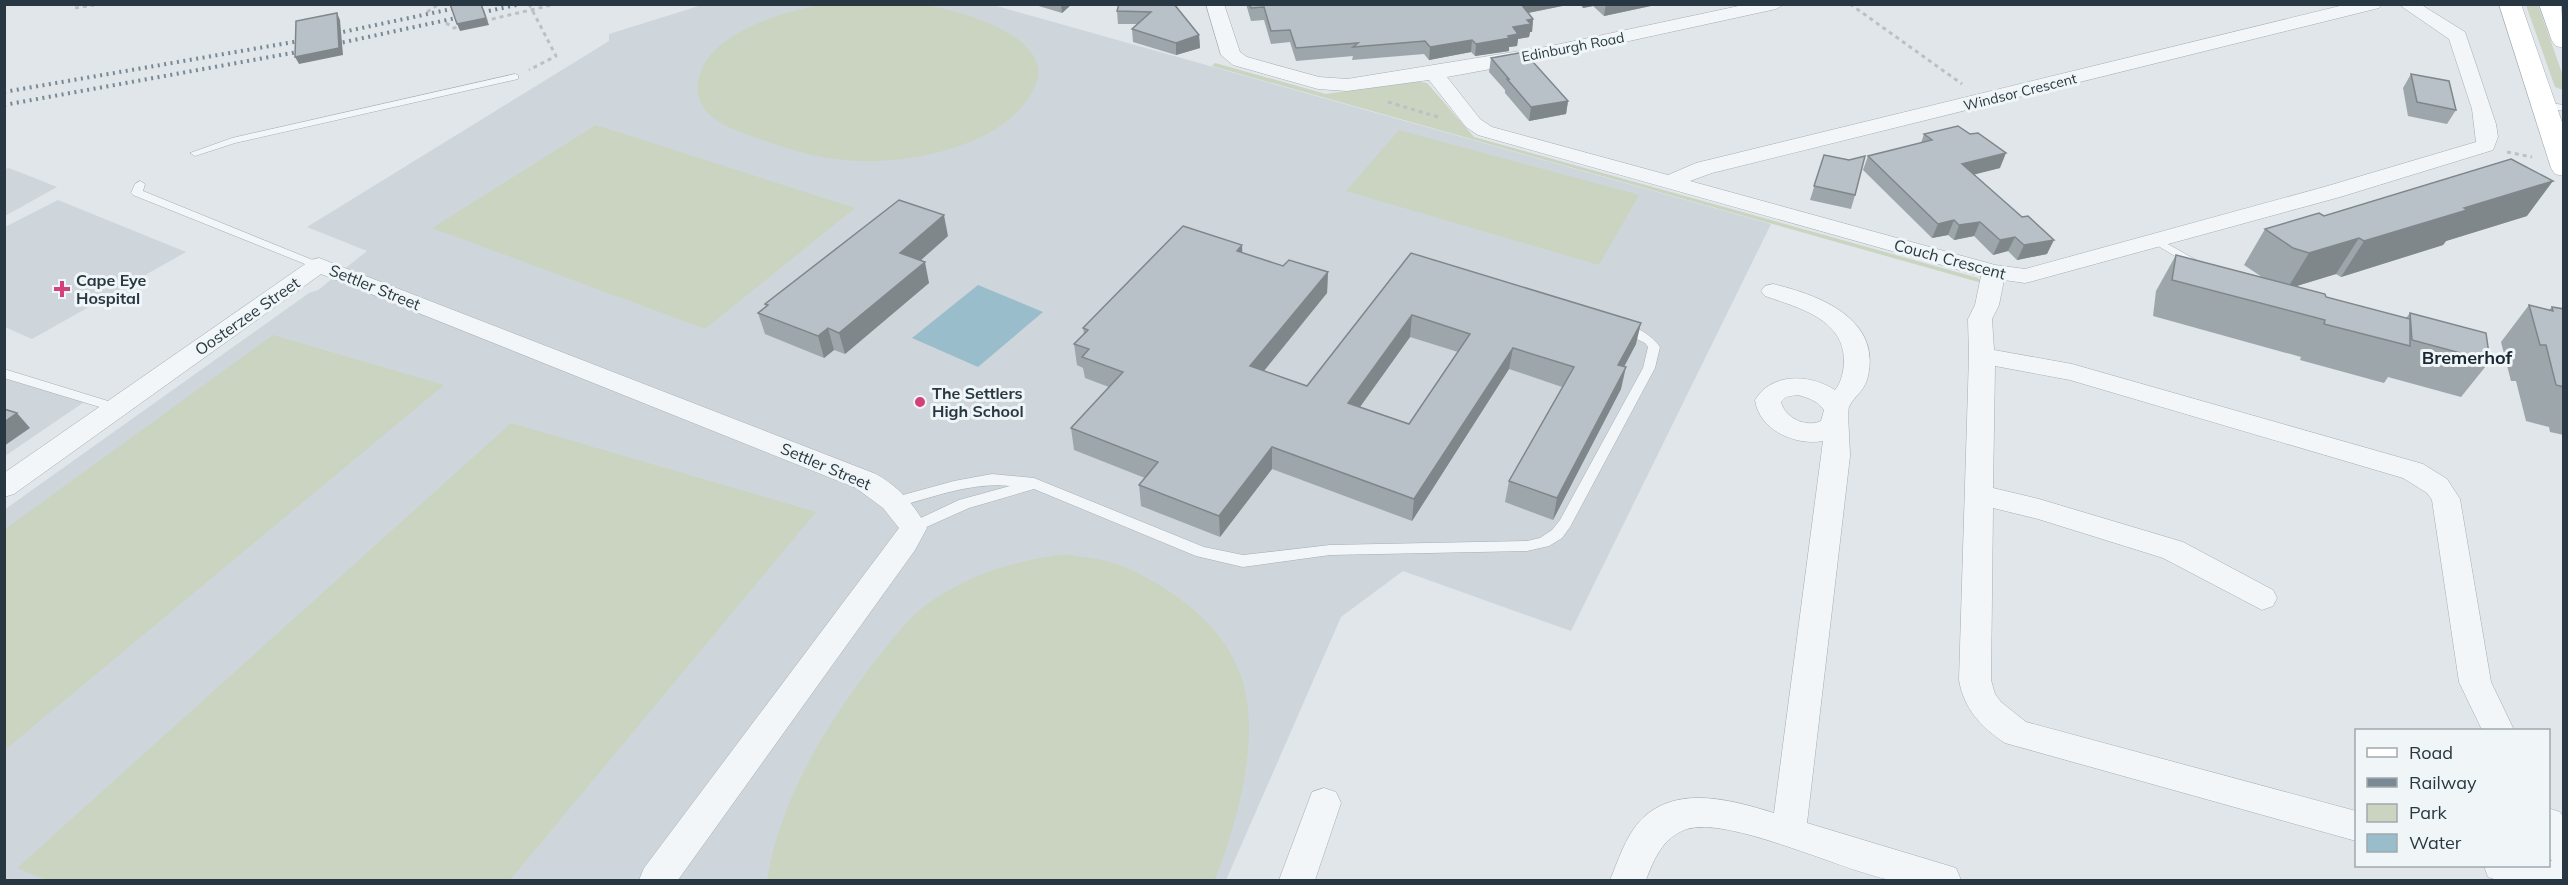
<svg xmlns="http://www.w3.org/2000/svg" width="2568" height="885" font-family="Mulish,sans-serif">
<style>
.built{fill:#ced6dc}
.green{fill:#cad4c1}
.water{fill:#9abdcc}
.lines{fill:none;stroke-linecap:round;stroke-linejoin:round}
.lane-casing{stroke:#a5aeb4;stroke-width:1}
.street-casing{stroke:#a5aeb4;stroke-width:1}
.secondary-casing{stroke:#a5aeb4;stroke-width:1}
.path{stroke:#bac1c5;stroke-width:3;stroke-dasharray:4 4;stroke-linecap:butt}
.lane{fill:#f3f6f8;fill-rule:evenodd}
.street{fill:#f3f6f8;fill-rule:evenodd}
.secondary{fill:#fff;fill-rule:evenodd}
.rail{stroke:#798a94;stroke-width:4;stroke-dasharray:2 4.5;stroke-linecap:butt}
.wall{fill:#9da6ab;fill-rule:evenodd}
.shaded-wall{fill:#80878b}
.building{fill:#b7c1c7;stroke:#80878b;stroke-width:1.5;fill-rule:evenodd}
.poi-dot{fill:#d44078;stroke:#f0f5f7;stroke-width:2}
.labels{text-anchor:middle;stroke-width:6;stroke-linejoin:round;paint-order:stroke}
.far-street-label{font-size:14px;fill:#283842;stroke:#f0f5f7}
.street-label{font-size:16px;fill:#283842;stroke:#f0f5f7}
.poi-label{font-size:16px;font-weight:bold;fill:#283842;stroke:#f0f5f7;text-anchor:start}
.neighbourhood-label{font-size:18px;font-weight:bold;fill:#1a2833;stroke:#f0f5f7}
</style>
<rect width="100%" height="100%" fill="#e0e6ea"/>
<g class="built">
<polygon points="702,5 993,5 1771,224 1571,631 1403,571 1341,617 1226,880 5,880 4,510 309,293 318,290 367,251 307,227 609,41 609,34"/>
<polygon points="9,168 57,187 5,216 5,169"/>
<polygon points="58,200 186,252 32,339 5,327 5,227"/>
<polygon points="5,370 90,398 5,456"/>
</g>
<g class="green">
<path d="M 820,5 C 851,4 895,0 925,5 C 957,10 1032,30 1038,68 C 1040,78 1035,86 1031,94 C 1006,138 939,156 892,160 C 834,166 791,151 738,131 C 720,124 700,113 698,92 C 694,37 778,13 820,5 Z"/>
<polygon points="2526,5 2538,5 2563,76 2563,90 2555,87"/>
<polygon points="1215,63 1326,94 1412,81 1427,83 1474,137 1978,278 1982,283 1212,66"/>
<polygon points="596,125 855,208 705,329 432,228"/>
<polygon points="1399,130 1639,195 1599,265 1346,191"/>
<polygon points="273,335 444,385 5,750 5,529"/>
<polygon points="511,423 816,512 510,880 46,880 17,868"/>
<path d="M 1065,554 C 1080,557 1096,558 1110,562 C 1135,569 1159,584 1179,598 C 1205,618 1227,640 1239,671 C 1264,733 1237,822 1215,880 L 767,880 C 780,799 825,727 874,662 C 890,643 906,620 926,605 C 967,574 1015,561 1065,554 Z"/>
</g>
<polygon class="water" points="978,285 1043,312 978,367 912,338"/>
<g class="lines">
<defs>
<g id="lane">
<polygon points="515,74 518,75 518,79 235,143 195,156 190,153 232,138"/>
<polygon points="2543,102 2564,105 2564,111 2539,107 2538,105"/>
<polygon points="140,181 145,184 143,191 325,265 323,268 315,268 133,195 131,193 135,184"/>
<polygon points="2157,238 2198,261 2200,263 2198,265 2190,265 2153,243 2153,239"/>
<path d="M 1623,323 C 1637,327 1652,335 1660,347 L 1655,368 L 1570,527 L 1562,538 L 1549,546 L 1527,551 L 1330,555 L 1243,567 L 1196,556 L 1034,489 L 969,508 L 913,533 L 908,532 L 906,528 L 908,524 L 959,500 L 1010,486 C 972,482 933,497 897,507 L 892,506 L 890,502 L 892,498 L 954,481 L 992,474 L 1034,478 L 1204,547 L 1243,555 L 1330,545 L 1527,541 L 1540,538 L 1552,530 L 1560,520 L 1643,368 L 1648,347 L 1645,343 L 1619,330 L 1617,327 L 1619,324 Z"/>
<polygon points="4,369 121,405 123,408 116,412 4,378"/>
</g>
<g id="street">
<path d="M 1206,4 L 1224,4 L 1240,52 L 1247,57 L 1319,77 L 1347,79 L 1551,46 L 1748,4 L 1785,4 L 1776,9 L 1551,58 L 1447,77 L 1480,119 L 1492,127 L 1668,175 L 1696,163 L 2348,4 L 2382,4 L 2379,8 L 1712,173 L 1690,181 L 1995,265 L 2025,269 L 2324,187 L 2476,142 L 2472,109 L 2449,39 L 2401,6 L 2420,4 L 2465,32 L 2496,124 L 2498,137 L 2493,150 L 2340,197 L 2033,281 L 2025,283 L 2004,280 L 1999,305 L 1992,319 L 1994,350 L 2072,364 L 2423,464 L 2447,479 L 2460,499 L 2491,682 L 2514,730 L 2482,730 L 2459,682 L 2432,500 L 2427,493 L 2403,478 L 2070,380 L 1995,366 L 1993,488 L 2039,499 L 2183,542 L 2273,590 L 2277,598 L 2273,606 L 2262,610 L 2163,558 L 2038,519 L 1993,508 L 1991,680 L 1995,694 L 2001,702 L 2026,722 L 2356,811 L 2356,841 L 2005,743 C 1981,727 1964,709 1959,680 L 1969,356 L 1968,319 L 1975,305 L 1981,276 L 1478,135 L 1466,127 L 1429,80 L 1347,91 L 1318,89 L 1233,65 L 1221,55 Z"/>
<path d="M 319,258 L 876,474 C 900,488 914,504 927,528 L 915,550 L 678,880 L 639,880 L 644,868 L 899,528 L 883,508 L 856,488 L 321,274 L 14,494 L 4,497 L 4,473 L 311,260 Z"/>
<path d="M 1773,284 C 1819,295 1884,319 1867,380 C 1863,392 1852,399 1849,407 C 1847,412 1850,446 1850,456 L 1807,823 L 1943,864 L 1956,868 L 1961,880 C 1939,880 1913,884 1891,880 C 1843,871 1729,816 1687,829 C 1663,837 1654,859 1646,880 L 1610,880 C 1618,861 1625,838 1639,822 C 1674,783 1732,800 1774,813 L 1823,441 C 1795,446 1759,430 1755,400 C 1772,372 1810,374 1835,390 C 1841,383 1843,373 1844,364 C 1846,319 1799,308 1765,296 L 1761,291 L 1765,286 ZM 1797,395 C 1807,397 1818,401 1824,410 L 1821,421 C 1806,428 1785,418 1781,402 L 1786,397 Z"/>
<polygon points="1324,788 1336,792 1341,803 1315,880 1279,880 1312,792"/>
<polygon points="2548,808 2560,812 2564,818 2564,880 2497,880 2488,877 2484,866 2548,866 2548,861 2552,861 2548,856"/>
</g>
<g id="secondary">
<polygon points="2499,4 2521,4 2564,128 2564,176 2555,174 2551,168"/>
<polygon points="2539,4 2561,4 2564,48 2556,46 2552,41"/>
</g>
</defs>
<use href="#lane" class="lane-casing"/>
<use href="#street" class="street-casing"/>
<use href="#secondary" class="secondary-casing"/>
<g class="path">
<polyline points="529,4 556,56 529,70"/>
<polyline points="1850,4 1962,84"/>
<polyline points="75,8 100,4"/>
<polyline points="427,12 439,4"/>
<polyline points="484,21 556,4"/>
<polyline points="446,23 454,28 462,26"/>
<polyline points="1388,102 1438,117"/>
<polyline points="2507,152 2532,157"/>
</g>
<use href="#lane" class="lane"/>
<use href="#street" class="street"/>
<use href="#secondary" class="secondary"/>
<g class="rail">
<polyline points="4,92 305,40 475,4"/>
<polyline points="4,105 303,51 521,4"/>
</g>
</g>
<g class="wall">
<polygon points="1032,4 1072,4 1062,13"/>
<polygon points="1246,4 1572,4 1528,13 1533,19 1532,32 1530,32 1529,37 1518,39 1517,46 1509,47 1509,51 1475,56 1471,52 1429,60 1424,54 1352,60 1353,56 1296,61 1290,42 1271,44 1264,20 1251,21"/>
<polygon points="1579,4 1660,4 1604,16 1593,6 1583,8"/>
<polygon points="1175,7 1199,35 1200,48 1176,55 1133,42 1132,29 1137,24 1118,24 1117,11"/>
<polygon points="1491,58 1568,101 1566,114 1529,121 1505,93 1505,90 1489,72"/>
<polygon points="2411,74 2456,110 2447,124 2408,116 2403,88"/>
<polygon points="1924,134 2000,168 1974,174 2047,254 2017,260 2008,251 1993,255 1974,236 1954,240 1948,235 1932,238 1863,170 1868,156 1921,143"/>
<polygon points="1824,155 1855,195 1851,209 1810,200"/>
<polygon points="2324,216 2527,216 2446,241 2443,245 2341,277 2336,274 2296,286 2326,297 2406,318 2410,313 2490,361 2461,397 2388,377 2384,383 2300,360 2301,357 2153,316 2156,291 2176,255 2262,277 2244,265 2265,229"/>
<polygon points="948,236 920,261 929,283 845,354 834,350 824,358 765,334 758,313 766,307 765,304"/>
<path d="M 1243,253 L 1283,266 L 1328,272 L 1327,293 L 1264,371 L 1307,386 L 1411,253 L 1636,344 L 1624,366 L 1621,389 L 1553,520 L 1505,502 L 1509,481 L 1562,387 L 1509,369 L 1412,521 L 1272,469 L 1220,537 L 1141,506 L 1139,485 L 1145,478 L 1074,450 L 1071,428 L 1109,387 L 1085,378 L 1083,368 L 1077,365 L 1074,344 L 1084,335 L 1083,328 ZM 1410,337 L 1458,352 L 1409,424 L 1360,407 Z"/>
<polygon points="2529,305 2549,310 2552,307 2564,309 2564,435 2550,432 2549,427 2526,421 2516,381 2511,381 2501,342"/>
</g>
<g class="shaded-wall">
<polygon points="481,4 489,25 460,31 457,24"/>
<polygon points="1061,4 1072,4 1062,13"/>
<polygon points="1519,4 1572,4 1518,15"/>
<polygon points="1583,4 1593,4 1593,6 1583,8"/>
<polygon points="1606,4 1660,4 1604,16"/>
<polygon points="337,13 340,20 343,55 299,64 295,57"/>
<polygon points="1533,19 1532,32 1530,32 1529,37 1518,39 1517,46 1509,47 1509,51 1475,56 1476,44 1527,20"/>
<polygon points="1199,35 1200,48 1176,55 1176,43"/>
<polygon points="1472,40 1471,52 1429,60 1430,47"/>
<polygon points="1568,101 1566,114 1529,121 1531,107"/>
<polygon points="2006,153 2000,168 1957,179 1962,164"/>
<polygon points="2553,181 2527,216 2446,241 2443,245 2341,277 2364,241 2464,208"/>
<polygon points="944,215 948,236 905,274 900,253"/>
<polygon points="1954,220 1948,235 1932,238 1938,224"/>
<polygon points="1980,222 1974,236 1954,240 1959,225"/>
<polygon points="2015,237 2008,251 1993,255 2000,240"/>
<polygon points="2359,238 2336,274 2287,289 2309,253"/>
<polygon points="2054,240 2047,254 2017,260 2024,245"/>
<polygon points="1242,245 1243,266 1237,251"/>
<polygon points="925,262 929,283 845,354 839,333"/>
<polygon points="1328,272 1327,293 1250,388 1250,366"/>
<polygon points="1412,315 1410,337 1347,425 1348,403"/>
<polygon points="1641,323 1636,344 1614,386 1618,365"/>
<polygon points="828,328 834,350 824,358 818,336"/>
<polygon points="1513,348 1509,369 1412,521 1414,499"/>
<polygon points="1626,367 1621,389 1553,520 1557,498"/>
<polygon points="17,413 30,428 4,446 4,422"/>
<polygon points="1272,447 1272,469 1220,537 1219,516"/>
</g>
<g class="building">
<polygon points="450,4 481,4 486,18 457,24"/>
<polygon points="1119,4 1174,4 1199,35 1176,43 1132,29 1151,12 1117,11"/>
<polygon points="1249,4 1521,4 1533,19 1527,20 1531,24 1513,27 1518,34 1508,36 1510,38 1476,44 1472,40 1430,47 1425,41 1353,47 1358,43 1296,48 1290,30 1271,31 1264,7 1251,8"/>
<polygon points="337,13 339,48 295,57 296,21"/>
<polygon points="1524,52 1568,101 1531,107 1507,79 1509,79 1491,58"/>
<polygon points="2411,74 2449,81 2456,110 2417,102"/>
<polygon points="1958,126 1970,134 1978,133 2006,153 1962,164 2022,217 2028,216 2054,240 2024,245 2015,237 2000,240 1980,222 1959,225 1954,220 1938,224 1868,156 1932,140 1924,134"/>
<polygon points="1824,155 1849,160 1865,156 1855,195 1814,186"/>
<polygon points="2511,159 2553,181 2464,208 2467,210 2364,241 2359,238 2309,253 2293,248 2265,229 2319,213 2324,216"/>
<polygon points="899,200 944,215 900,253 925,262 839,333 828,328 818,336 758,313 768,305 765,304"/>
<path d="M 1183,226 L 1242,245 L 1237,251 L 1283,266 L 1289,260 L 1328,272 L 1250,366 L 1307,386 L 1411,253 L 1641,323 L 1618,365 L 1626,367 L 1557,498 L 1509,481 L 1574,367 L 1513,348 L 1414,499 L 1272,447 L 1219,516 L 1139,485 L 1158,462 L 1071,428 L 1123,372 L 1082,357 L 1089,349 L 1074,344 L 1088,330 L 1083,328 ZM 1412,315 L 1470,334 L 1409,424 L 1348,403 Z"/>
<polygon points="2176,255 2325,294 2326,297 2410,319 2410,346 2324,324 2325,320 2172,280"/>
<polygon points="2529,305 2553,311 2552,307 2564,309 2564,387 2556,385 2546,345 2540,345"/>
<polygon points="2410,313 2486,333 2490,361 2412,340"/>
<polygon points="4,409 17,413 4,422"/>
</g>
<g class="poi-dot">
<path d="M59 280h6v6h6v6h-6v6h-6v-6h-6v-6h6z"/>
<circle cx="920" cy="402" r="6"/>
</g>
<g class="labels">
<g class="far-street-label">
<text transform="translate(1573 47) rotate(-11)" y="5">Edinburgh Road</text>
<text transform="translate(2020 92) rotate(-14)" y="5">Windsor Crescent</text>
</g>
<g class="street-label">
<text transform="translate(1950 259) rotate(15)" y="6">Couch Crescent</text>
<text transform="translate(375 287) rotate(22)" y="6">Settler Street</text>
<text transform="translate(247 316) rotate(-35)" y="6">Oosterzee Street</text>
<text transform="translate(826 466) rotate(23)" y="6">Settler Street</text>
</g>
<g class="poi-label">
<text x="76" y="286">Cape Eye<tspan x="76" dy="18">Hospital</tspan></text>
<text x="932" y="399">The Settlers<tspan x="932" dy="18">High School</tspan></text>
</g>
<g class="neighbourhood-label">
<text x="2467" y="364">Bremerhof</text>
</g>
</g>
<rect width="2568" height="885" fill="none" stroke="#283842" stroke-width="12"/>
<rect x="2355" y="729" width="195" height="138" fill="#f0f5f7" stroke="#a0a9af" stroke-width="1.5"/>
<rect x="2367" y="748" width="30" height="9" fill="#ffffff" stroke="#a0a9af" stroke-width="1.5"/>
<text x="2409" y="759" font-size="18" fill="#283842">Road</text>
<rect x="2367" y="778" width="30" height="9" fill="#798a94" stroke="#a0a9af" stroke-width="1.5"/>
<text x="2409" y="789" font-size="18" fill="#283842">Railway</text>
<rect x="2367" y="804" width="30" height="18" fill="#cad4c1" stroke="#a0a9af" stroke-width="1.5"/>
<text x="2409" y="819" font-size="18" fill="#283842">Park</text>
<rect x="2367" y="834" width="30" height="18" fill="#9abdcc" stroke="#a0a9af" stroke-width="1.5"/>
<text x="2409" y="849" font-size="18" fill="#283842">Water</text>
</svg>
